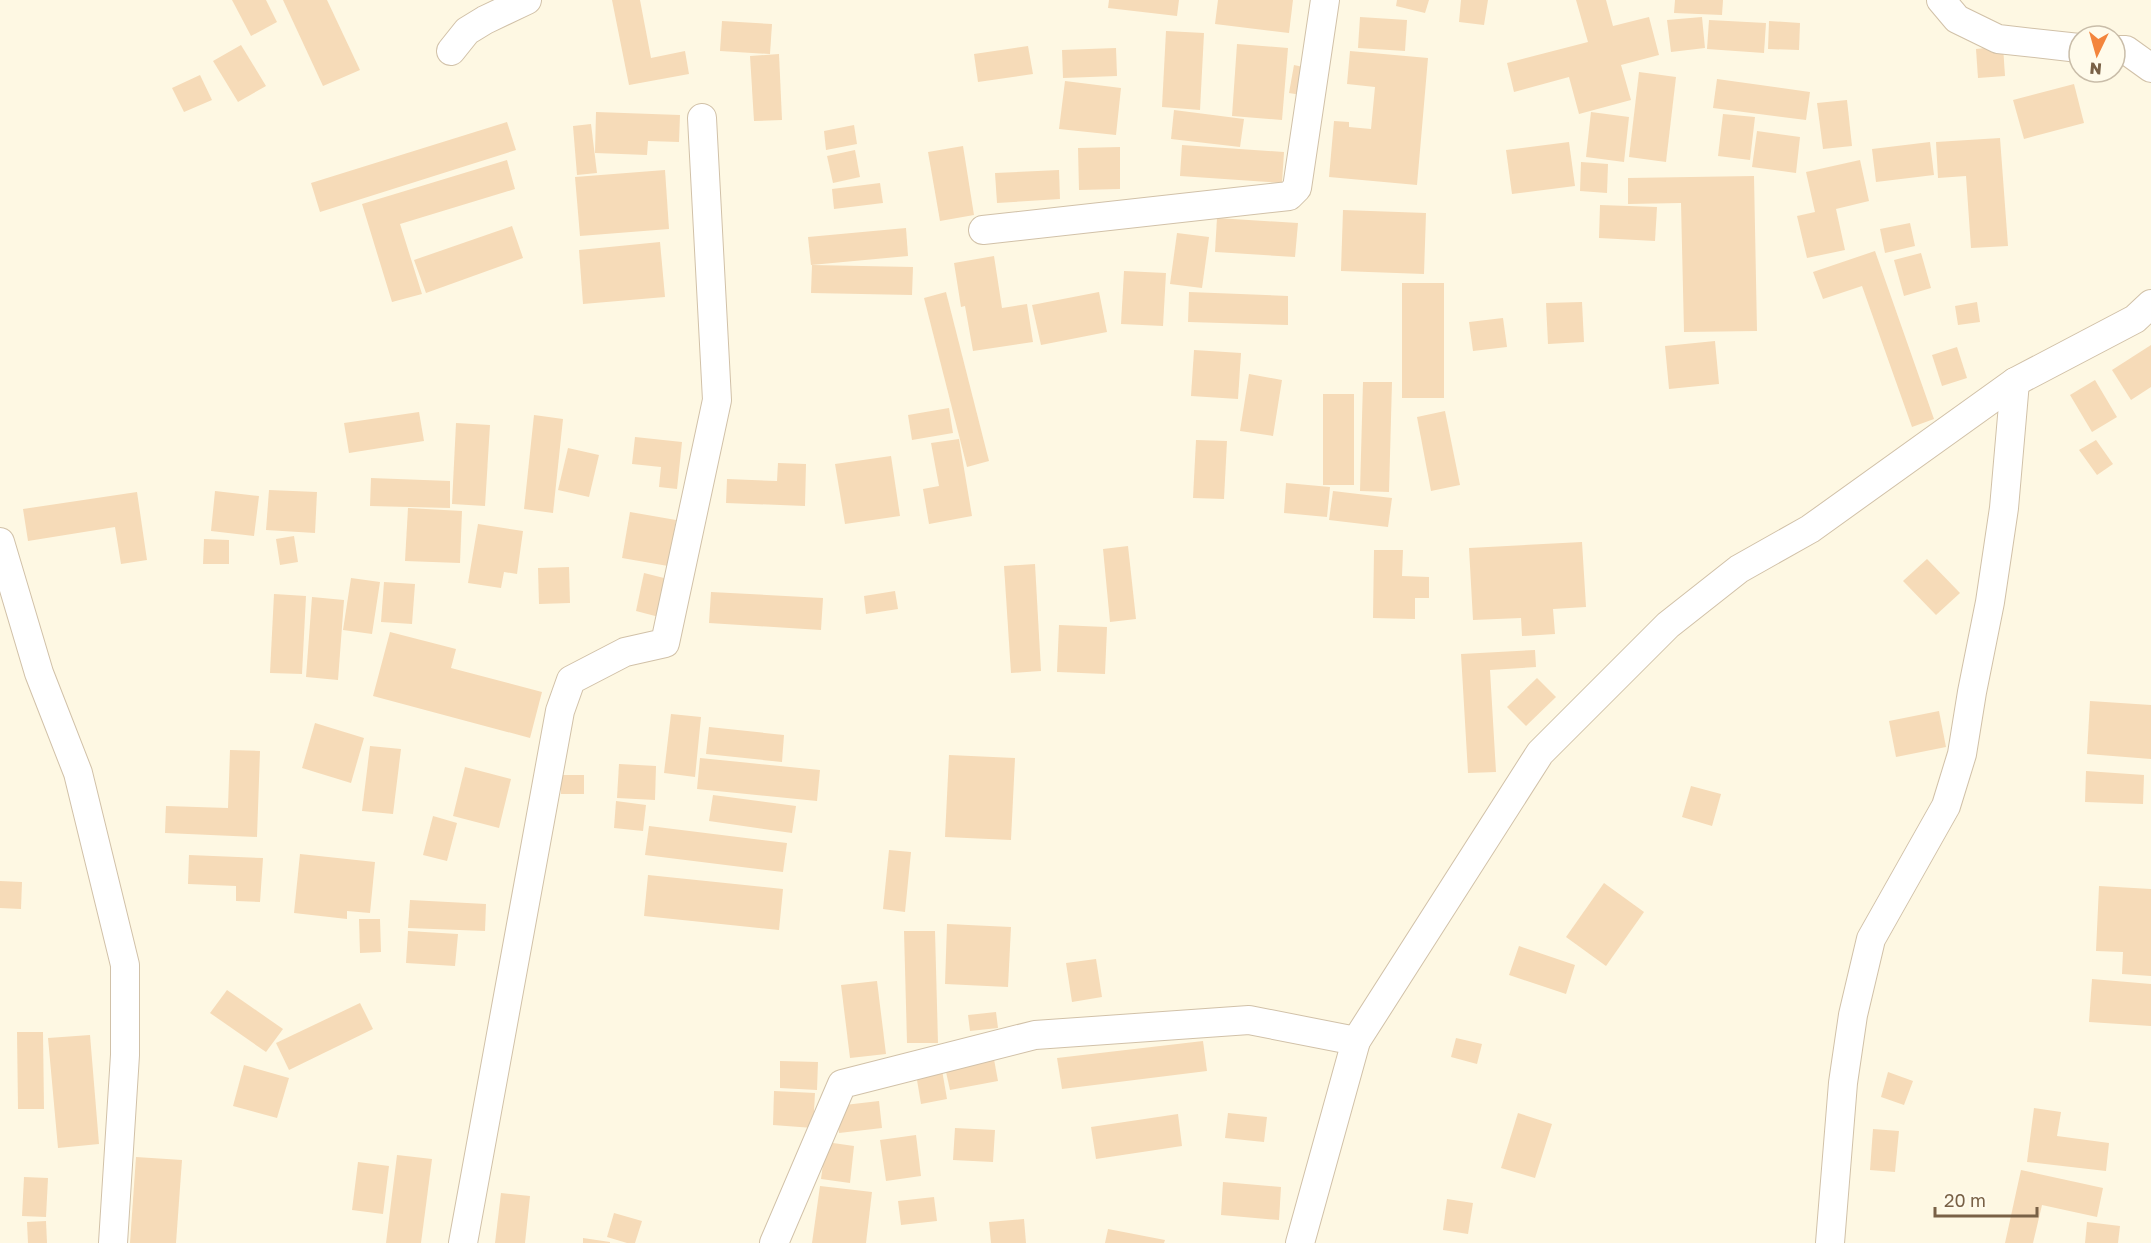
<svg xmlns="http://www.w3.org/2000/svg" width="2151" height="1243" font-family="'Golos Text',sans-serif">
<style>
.building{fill:#f6dbb8}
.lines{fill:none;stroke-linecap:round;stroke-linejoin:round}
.minor-casing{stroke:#d1c1a8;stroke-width:30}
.minor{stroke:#fff;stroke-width:28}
</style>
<rect width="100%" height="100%" fill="#fef8e3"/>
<g class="building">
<polygon points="232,0 266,0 277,22 251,36"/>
<polygon points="283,0 327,0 360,70 323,86"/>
<polygon points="612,0 640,0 651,58 685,51 689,74 629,85"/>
<polygon points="1109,0 1179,0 1177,16 1108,8"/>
<polygon points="1218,0 1293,0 1289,33 1215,24"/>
<polygon points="1397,0 1429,0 1425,13 1396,6"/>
<polygon points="1461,0 1488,0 1484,25 1459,22"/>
<polygon points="1576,0 1606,0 1613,26 1649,17 1659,55 1621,65 1631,100 1579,114 1569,77 1514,92 1507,63 1588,42"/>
<polygon points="1675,0 1723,0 1722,15 1674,13"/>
<polygon points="1360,17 1407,20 1405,51 1358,48"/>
<polygon points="1702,17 1705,48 1671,52 1667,20"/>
<polygon points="1709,20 1766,23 1764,53 1707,49"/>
<polygon points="722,21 772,24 770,54 720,51"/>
<polygon points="1769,21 1800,23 1799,50 1768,49"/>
<polygon points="1166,31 1204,33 1200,110 1162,107"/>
<polygon points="1237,44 1288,48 1282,120 1232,116"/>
<polygon points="241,45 266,86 238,102 213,61"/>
<polygon points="1028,46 1033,74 978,82 974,54"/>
<polygon points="2003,46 2005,76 1978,78 1976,49"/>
<polygon points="1116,48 1117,76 1063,78 1062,50"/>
<polygon points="1350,51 1428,58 1417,185 1329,177 1334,121 1349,122 1349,127 1371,129 1375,87 1347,84"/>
<polygon points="779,54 782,120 754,121 750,56"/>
<polygon points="1294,65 1312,69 1307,96 1289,93"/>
<polygon points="1639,72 1676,77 1666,162 1629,157"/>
<polygon points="200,75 212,100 184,112 172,88"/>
<polygon points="1717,79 1810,92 1806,120 1713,108"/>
<polygon points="1065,81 1121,88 1116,135 1059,129"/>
<polygon points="2074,84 2084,123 2024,139 2013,100"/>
<polygon points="1847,100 1852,146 1823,149 1817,103"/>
<polygon points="1174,110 1244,119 1240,147 1171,139"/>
<polygon points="596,112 680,115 679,142 648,141 647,155 595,153"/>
<polygon points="1591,112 1629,117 1624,162 1586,157"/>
<polygon points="1723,114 1755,117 1750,160 1718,156"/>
<polygon points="507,122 516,150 320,212 311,183"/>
<polygon points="591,124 597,173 577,175 573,126"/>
<polygon points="854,125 857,144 826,150 824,131"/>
<polygon points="1757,131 1800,137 1796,173 1752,167"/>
<polygon points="2000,138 2008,246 1971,248 1966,176 1938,178 1936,142"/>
<polygon points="1569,142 1575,186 1512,194 1506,150"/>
<polygon points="1930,142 1934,175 1876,182 1872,149"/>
<polygon points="1182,145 1284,152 1282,183 1180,176"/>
<polygon points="963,146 974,215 940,221 928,152"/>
<polygon points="1120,147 1120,189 1079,190 1078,148"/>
<polygon points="855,150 860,177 833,183 827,156"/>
<polygon points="507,160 515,189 400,224 422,294 392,302 362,204"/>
<polygon points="1860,160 1869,201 1836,209 1845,250 1807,258 1797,216 1815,212 1806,172"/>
<polygon points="1581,162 1608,164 1607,193 1580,191"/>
<polygon points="665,170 669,229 580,236 575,177"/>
<polygon points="1059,170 1060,199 997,203 995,173"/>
<polygon points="1754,176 1757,331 1684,332 1681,203 1628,204 1628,178"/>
<polygon points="880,183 883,203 834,209 832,189"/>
<polygon points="1600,205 1657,207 1655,241 1599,238"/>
<polygon points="1343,210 1426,213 1424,274 1341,271"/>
<polygon points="1217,218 1298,223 1295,257 1215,252"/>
<polygon points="1910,223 1915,246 1885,253 1880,229"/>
<polygon points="512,226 523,258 426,293 414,260"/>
<polygon points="906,228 908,256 811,265 808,237"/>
<polygon points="1177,233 1209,237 1202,288 1170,284"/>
<polygon points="660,242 665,297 583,304 579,250"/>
<polygon points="1875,251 1934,419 1912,427 1862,286 1823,299 1813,272"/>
<polygon points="1921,253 1931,288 1904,296 1894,260"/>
<polygon points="994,256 1002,308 1027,304 1033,342 973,351 965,306 961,307 954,263"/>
<polygon points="812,265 913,267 912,295 811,293"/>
<polygon points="1124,271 1166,273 1163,326 1121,324"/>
<rect x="1402" y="283" width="42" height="115"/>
<polygon points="946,292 989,461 967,467 924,298"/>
<polygon points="1099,292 1107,332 1041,345 1032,305"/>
<polygon points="1189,292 1288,296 1288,325 1188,322"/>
<polygon points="1582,302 1584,342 1548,344 1546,303"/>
<polygon points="1977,302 1980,322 1958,325 1955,306"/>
<polygon points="1503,318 1507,347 1473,351 1469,322"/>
<polygon points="1715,341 1719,384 1669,389 1665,346"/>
<polygon points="2151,345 2151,387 2131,400 2112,370"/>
<polygon points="1957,347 1967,378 1942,386 1932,355"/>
<polygon points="1194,350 1241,353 1238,399 1191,396"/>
<polygon points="1249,374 1282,380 1273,436 1240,431"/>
<polygon points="2095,380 2117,417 2092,432 2070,395"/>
<polygon points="1363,382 1392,382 1389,492 1360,491"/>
<rect x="1323" y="394" width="31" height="91"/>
<polygon points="949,408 953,433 912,440 908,415"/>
<polygon points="1445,411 1460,485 1431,491 1417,417"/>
<polygon points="419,412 424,441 349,453 344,423"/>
<polygon points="534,415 563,419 553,513 524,509"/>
<polygon points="456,423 490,425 485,506 452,504"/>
<polygon points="635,437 682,442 677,489 659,487 661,467 632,464"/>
<polygon points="959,439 972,516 929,524 923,489 939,486 931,443"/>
<polygon points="1196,440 1227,441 1224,499 1193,498"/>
<polygon points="2096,440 2113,464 2097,475 2079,450"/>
<polygon points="568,448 599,455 589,497 558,490"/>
<polygon points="891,456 900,516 845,524 835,464"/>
<polygon points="778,463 806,464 805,506 726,503 727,479 777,481"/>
<polygon points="371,478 450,481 450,508 370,506"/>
<polygon points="1286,483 1330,487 1327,517 1284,513"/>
<polygon points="269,490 317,492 315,533 266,530"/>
<polygon points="215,491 259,496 254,536 211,531"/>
<polygon points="1333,491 1392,498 1388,527 1329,520"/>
<polygon points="137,492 147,560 121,564 115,527 28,541 23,509"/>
<polygon points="408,508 462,511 460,563 405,561"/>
<polygon points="630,512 676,520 668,566 622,558"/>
<polygon points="478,524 523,531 517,574 504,572 501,588 468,583"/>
<polygon points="294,536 298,562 280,565 276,539"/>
<polygon points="204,539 229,540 229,564 203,564"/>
<polygon points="1582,542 1586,607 1553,609 1555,634 1522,636 1521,618 1473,620 1469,548"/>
<polygon points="1128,546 1136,619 1110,622 1103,549"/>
<polygon points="1374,550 1403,550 1402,576 1429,577 1429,598 1415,598 1415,619 1373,618"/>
<polygon points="1927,559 1960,593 1936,615 1903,581"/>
<polygon points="1035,564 1041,671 1011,673 1004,566"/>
<polygon points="569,567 570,603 539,604 538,568"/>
<polygon points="644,573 668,579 659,617 636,611"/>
<polygon points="351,578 380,582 372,634 343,630"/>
<polygon points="384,582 415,584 412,624 381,622"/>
<polygon points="895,591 898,609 866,614 864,596"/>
<polygon points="711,592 823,598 821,630 709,623"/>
<polygon points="274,594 306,596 302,674 270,673"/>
<polygon points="312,597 344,600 338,680 306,677"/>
<polygon points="1059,625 1107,627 1105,674 1057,672"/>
<polygon points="390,632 456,649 451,668 542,692 530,738 373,696"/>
<polygon points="1535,650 1536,667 1490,670 1496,772 1468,773 1461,654"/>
<polygon points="1537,678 1556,697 1526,726 1507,707"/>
<polygon points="2090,701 2151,705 2151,759 2087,754"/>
<polygon points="1939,711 1946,747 1896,757 1889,721"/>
<polygon points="671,714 701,717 695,777 664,773"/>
<polygon points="315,723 364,738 351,783 302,768"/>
<polygon points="709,727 784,735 782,762 706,754"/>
<polygon points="370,746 401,749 393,814 362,811"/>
<polygon points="230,750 260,751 257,837 165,833 166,806 228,808"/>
<polygon points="949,755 1015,758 1011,840 945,837"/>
<polygon points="700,758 820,770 817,801 697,789"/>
<polygon points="619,764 656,766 655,800 617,798"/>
<polygon points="465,767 511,779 499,828 453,816"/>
<polygon points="2086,771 2144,775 2143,804 2085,802"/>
<rect x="561" y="775" width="23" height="19"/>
<polygon points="1691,786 1721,794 1712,826 1682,817"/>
<polygon points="713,795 796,806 792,833 709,821"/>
<polygon points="616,801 646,805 643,831 614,828"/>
<polygon points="433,816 457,823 447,861 423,855"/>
<polygon points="649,826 787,843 783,872 645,855"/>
<polygon points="889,850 911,852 905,912 883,909"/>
<polygon points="300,854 375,862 370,913 347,911 347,919 294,913"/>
<polygon points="189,855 263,858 260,902 236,901 236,886 188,884"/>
<polygon points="648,875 783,889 779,930 644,916"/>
<polygon points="0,881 22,882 21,909 0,908"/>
<polygon points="1604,883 1644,912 1606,966 1566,937"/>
<polygon points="2099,886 2151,889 2151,976 2122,974 2123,952 2096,951"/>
<polygon points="410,900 486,904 485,931 408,928"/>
<polygon points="359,919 380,919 381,952 360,953"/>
<polygon points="947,924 1011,927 1008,987 945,984"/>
<polygon points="408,931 458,934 455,966 406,963"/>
<polygon points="904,931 935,931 938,1043 907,1043"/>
<polygon points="1519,946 1575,965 1566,994 1509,975"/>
<polygon points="1096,959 1102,997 1072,1002 1066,963"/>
<polygon points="2092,979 2151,984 2151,1026 2089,1022"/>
<polygon points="877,981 886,1054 850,1058 841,985"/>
<polygon points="227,990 283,1029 266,1052 210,1013"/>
<polygon points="360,1003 373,1029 289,1070 276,1043"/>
<polygon points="996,1012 998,1028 970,1031 968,1015"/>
<polygon points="17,1032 43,1032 44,1109 18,1109"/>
<polygon points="90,1035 99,1144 58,1148 48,1038"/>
<polygon points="1456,1038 1482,1044 1477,1064 1451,1057"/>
<polygon points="1203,1041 1207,1071 1062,1089 1057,1058"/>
<polygon points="993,1054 998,1081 950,1090 944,1063"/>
<polygon points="780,1061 818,1062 817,1090 780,1088"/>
<polygon points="244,1065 289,1078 277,1118 233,1106"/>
<polygon points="942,1070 947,1099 921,1104 916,1074"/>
<polygon points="1888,1072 1913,1081 1904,1105 1881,1097"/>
<polygon points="774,1091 815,1093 813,1128 773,1125"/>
<polygon points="879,1101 882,1128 839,1133 836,1106"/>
<polygon points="2034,1108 2061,1112 2057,1136 2109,1143 2106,1171 2027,1162"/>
<polygon points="1228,1113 1267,1117 1264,1142 1225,1138"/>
<polygon points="1518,1113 1552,1124 1535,1178 1501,1168"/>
<polygon points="1178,1114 1182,1146 1096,1159 1091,1127"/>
<polygon points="955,1128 995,1130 993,1162 953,1160"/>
<polygon points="1873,1129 1899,1131 1895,1172 1870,1170"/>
<polygon points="916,1135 921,1176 886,1181 880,1140"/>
<polygon points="826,1142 854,1146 850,1183 821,1179"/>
<polygon points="397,1155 432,1159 421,1243 386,1243"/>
<polygon points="136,1157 182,1160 176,1243 130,1243"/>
<polygon points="358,1162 389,1166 383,1214 352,1210"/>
<polygon points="2021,1170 2103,1188 2097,1217 2042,1205 2033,1243 2005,1243"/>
<polygon points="24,1177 48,1178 46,1217 22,1216"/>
<polygon points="1223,1182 1281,1187 1279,1220 1221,1215"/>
<polygon points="820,1186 872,1192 866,1243 812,1243"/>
<polygon points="501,1193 530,1196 525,1243 495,1243"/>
<polygon points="934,1197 937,1221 901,1225 898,1201"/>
<polygon points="1447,1199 1473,1203 1468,1234 1443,1230"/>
<polygon points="614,1213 642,1221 635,1243 627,1243 607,1237"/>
<polygon points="1024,1219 1026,1243 991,1243 989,1222"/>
<polygon points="46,1221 47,1243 28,1243 27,1222"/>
<polygon points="2087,1222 2120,1226 2118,1243 2085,1243"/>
<polygon points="1108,1229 1165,1240 1164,1243 1105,1243"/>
<polygon points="583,1238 610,1242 610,1243 583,1243"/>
</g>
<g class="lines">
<defs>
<g id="minor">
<polyline points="1941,0 1957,19 1998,39 2079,48"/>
<polyline points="2115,50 2126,50 2151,68"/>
<polyline points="451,51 467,31 485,20 527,0"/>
<polyline points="983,230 1289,196 1297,188 1325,0"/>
<polyline points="0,542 39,673 78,773 125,965 125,1055 113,1243"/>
<polyline points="463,1243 560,711 571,680 625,652 665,643 717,400 702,118"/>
<polyline points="774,1243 842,1084 1035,1035 1249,1020 1356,1041"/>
<polyline points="1300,1243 1356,1041 1540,753 1668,625 1739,569 1810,529 2015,382 2135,319 2151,304"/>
<polyline points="1830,1243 1843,1083 1853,1015 1871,939 1946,806 1962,754 1972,692 1990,602 2004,508 2015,382"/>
</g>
</defs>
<use href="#minor" class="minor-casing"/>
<use href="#minor" class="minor"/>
</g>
<g transform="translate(2097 54) rotate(185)"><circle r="28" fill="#fffbeb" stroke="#c9bda9" stroke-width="1.5"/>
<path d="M0-4.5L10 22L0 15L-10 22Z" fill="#f3853d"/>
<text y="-9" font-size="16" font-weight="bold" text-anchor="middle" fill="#796146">N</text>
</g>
<path d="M1935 1207v9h102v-9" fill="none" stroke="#796146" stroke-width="3"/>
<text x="1944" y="1207" font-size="18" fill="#796146" stroke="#fffbeb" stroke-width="4.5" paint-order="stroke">20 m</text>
</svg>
